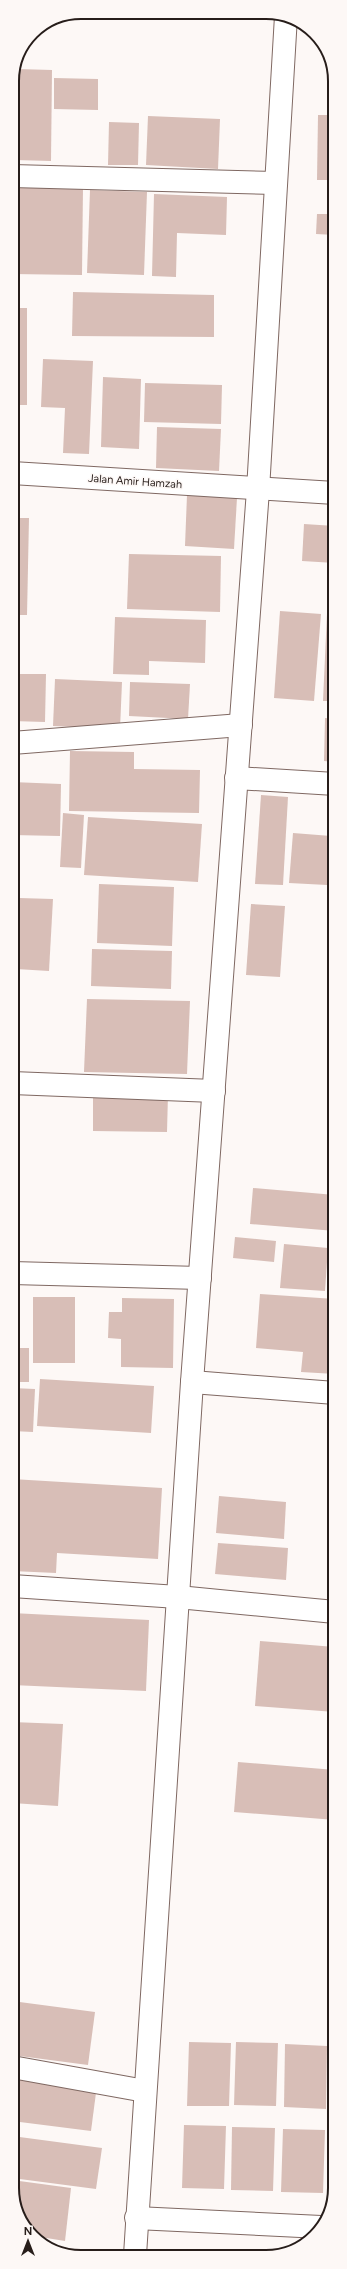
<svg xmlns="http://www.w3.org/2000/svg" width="347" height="2269" font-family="Figtree,sans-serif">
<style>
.building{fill:#d8beb7}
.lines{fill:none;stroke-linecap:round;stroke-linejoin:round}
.street-casing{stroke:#7f6862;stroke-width:24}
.street{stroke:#fff;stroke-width:22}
.labels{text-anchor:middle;stroke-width:3;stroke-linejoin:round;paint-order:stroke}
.street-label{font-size:11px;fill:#271d1a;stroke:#fdf8f6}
.rim{fill:none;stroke:#271d1a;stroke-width:2}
</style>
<rect width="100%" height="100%" fill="#fdf8f6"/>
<g class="building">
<polygon points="17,69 52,70 51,161 15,160"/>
<polygon points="54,78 98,79 98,110 54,109"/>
<polygon points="318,115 335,115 335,180 317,180"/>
<polygon points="148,116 220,119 218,169 146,165"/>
<polygon points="109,122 139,123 138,165 108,165"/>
<polygon points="12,186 83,187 82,275 12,274"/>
<polygon points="90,190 147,192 144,275 87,273"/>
<polygon points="154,194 227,197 226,235 177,233 176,277 152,276"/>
<polygon points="317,214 335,214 335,235 316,234"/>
<polygon points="73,292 214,295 214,337 72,336"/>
<rect x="12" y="308" width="15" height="97"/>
<polygon points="43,359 93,361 89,454 63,453 65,408 41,407"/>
<polygon points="103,377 141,379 139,449 101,447"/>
<polygon points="145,383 222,385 221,424 144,422"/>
<polygon points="157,427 221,429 219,471 156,468"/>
<polygon points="187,495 237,498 234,549 185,546"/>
<polygon points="12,518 29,518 27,615 12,615"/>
<polygon points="304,524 335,526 335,563 302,561"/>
<polygon points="129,554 221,556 220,612 127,609"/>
<polygon points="280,611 321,614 314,701 274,698"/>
<polygon points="327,613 335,613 335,701 323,701"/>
<polygon points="115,617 206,620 205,663 149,661 149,675 113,674"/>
<rect x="12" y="618" width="6" height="25"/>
<polygon points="12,674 46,674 45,722 12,721"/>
<polygon points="55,679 122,682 120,729 53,726"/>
<polygon points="130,682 190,684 188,719 129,716"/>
<polygon points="325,718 335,719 335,762 324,761"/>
<polygon points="70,751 134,752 134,769 200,770 199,813 69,811"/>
<polygon points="12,782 61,784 60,836 12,835"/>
<polygon points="261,795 288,797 283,885 255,884"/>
<polygon points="63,813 84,815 81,868 60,867"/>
<polygon points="88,817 202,824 198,882 84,875"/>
<polygon points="293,833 331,836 327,885 289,883"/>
<polygon points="99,884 174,887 172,946 97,943"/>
<polygon points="19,898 53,899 49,971 16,969"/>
<polygon points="251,904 285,906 280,977 246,975"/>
<polygon points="92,949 172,951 171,989 91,986"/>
<polygon points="87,999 190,1001 187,1074 84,1072"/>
<polygon points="93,1093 168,1094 167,1132 93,1131"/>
<polygon points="253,1188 335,1195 335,1231 250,1224"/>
<polygon points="235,1237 276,1241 274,1262 233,1258"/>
<polygon points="284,1244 328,1248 325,1291 280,1288"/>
<polygon points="334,1284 335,1284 335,1296 333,1296"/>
<polygon points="260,1294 335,1299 335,1374 301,1372 303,1352 256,1348"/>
<rect x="33" y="1297" width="42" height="66"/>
<polygon points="122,1298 174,1299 173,1368 121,1367 121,1339 108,1338 109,1312 122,1312"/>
<rect x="12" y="1302" width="7" height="43"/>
<rect x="12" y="1348" width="17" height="34"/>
<polygon points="40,1379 154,1386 151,1433 37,1426"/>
<polygon points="12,1388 35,1389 33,1432 12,1431"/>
<polygon points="12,1479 162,1488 158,1559 57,1553 56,1573 12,1571"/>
<polygon points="219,1496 286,1502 284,1539 216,1533"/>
<polygon points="218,1543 288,1548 286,1580 215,1574"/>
<polygon points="12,1613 149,1620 146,1691 12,1685"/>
<polygon points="260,1641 335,1647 335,1712 255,1706"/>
<polygon points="12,1722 63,1724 58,1806 12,1803"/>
<polygon points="238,1762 335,1770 335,1820 234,1812"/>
<polygon points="12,2001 95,2012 88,2065 12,2055"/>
<polygon points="189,2042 231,2043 229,2106 187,2106"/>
<polygon points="236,2042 278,2043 276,2106 234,2105"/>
<polygon points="285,2044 327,2046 326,2109 284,2107"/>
<polygon points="332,2044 335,2045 335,2108 331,2107"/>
<polygon points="12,2074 97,2085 91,2131 12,2121"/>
<polygon points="184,2125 226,2126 224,2189 182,2188"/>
<polygon points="232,2127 275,2128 273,2191 231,2190"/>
<polygon points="283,2129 325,2130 323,2193 281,2192"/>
<polygon points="330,2129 335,2129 334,2192 328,2192"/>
<polygon points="12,2136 102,2148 96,2189 12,2178"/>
<polygon points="12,2180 71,2188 65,2241 34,2236 29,2233 12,2193"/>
</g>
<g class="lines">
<defs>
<g id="street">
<polyline points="12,176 276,183"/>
<polyline points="12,473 335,493"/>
<polyline points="12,743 241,725"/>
<polyline points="236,778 335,784"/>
<polyline points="12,1083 214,1091"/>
<polyline points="12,1273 200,1278"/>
<polyline points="192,1382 335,1393"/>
<polyline points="12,1586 178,1597 335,1612"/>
<polyline points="12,2067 145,2091"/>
<polyline points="136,2218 321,2227"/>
<polyline points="135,2255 192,1382 258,490 286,16"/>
</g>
</defs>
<use href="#street" class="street-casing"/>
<use href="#street" class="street"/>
</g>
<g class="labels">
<g class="street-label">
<text transform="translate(135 481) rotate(4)" y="4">Jalan Amir Hamzah</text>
</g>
</g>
<path d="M0 0H347V2269H0ZM81 19H266A62 62 0 0 1 328 81V2188A62 62 0 0 1 266 2250H81A62 62 0 0 1 19 2188V81A62 62 0 0 1 81 19Z" fill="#fdf8f6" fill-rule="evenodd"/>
<path class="rim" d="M81 19H266A62 62 0 0 1 328 81V2188A62 62 0 0 1 266 2250H81A62 62 0 0 1 19 2188V81A62 62 0 0 1 81 19Z"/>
<g transform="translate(28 2241)" stroke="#fdf8f6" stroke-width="3" paint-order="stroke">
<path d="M0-3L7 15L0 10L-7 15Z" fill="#271d1a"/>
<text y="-6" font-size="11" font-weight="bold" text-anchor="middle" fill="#271d1a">N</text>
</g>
</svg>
